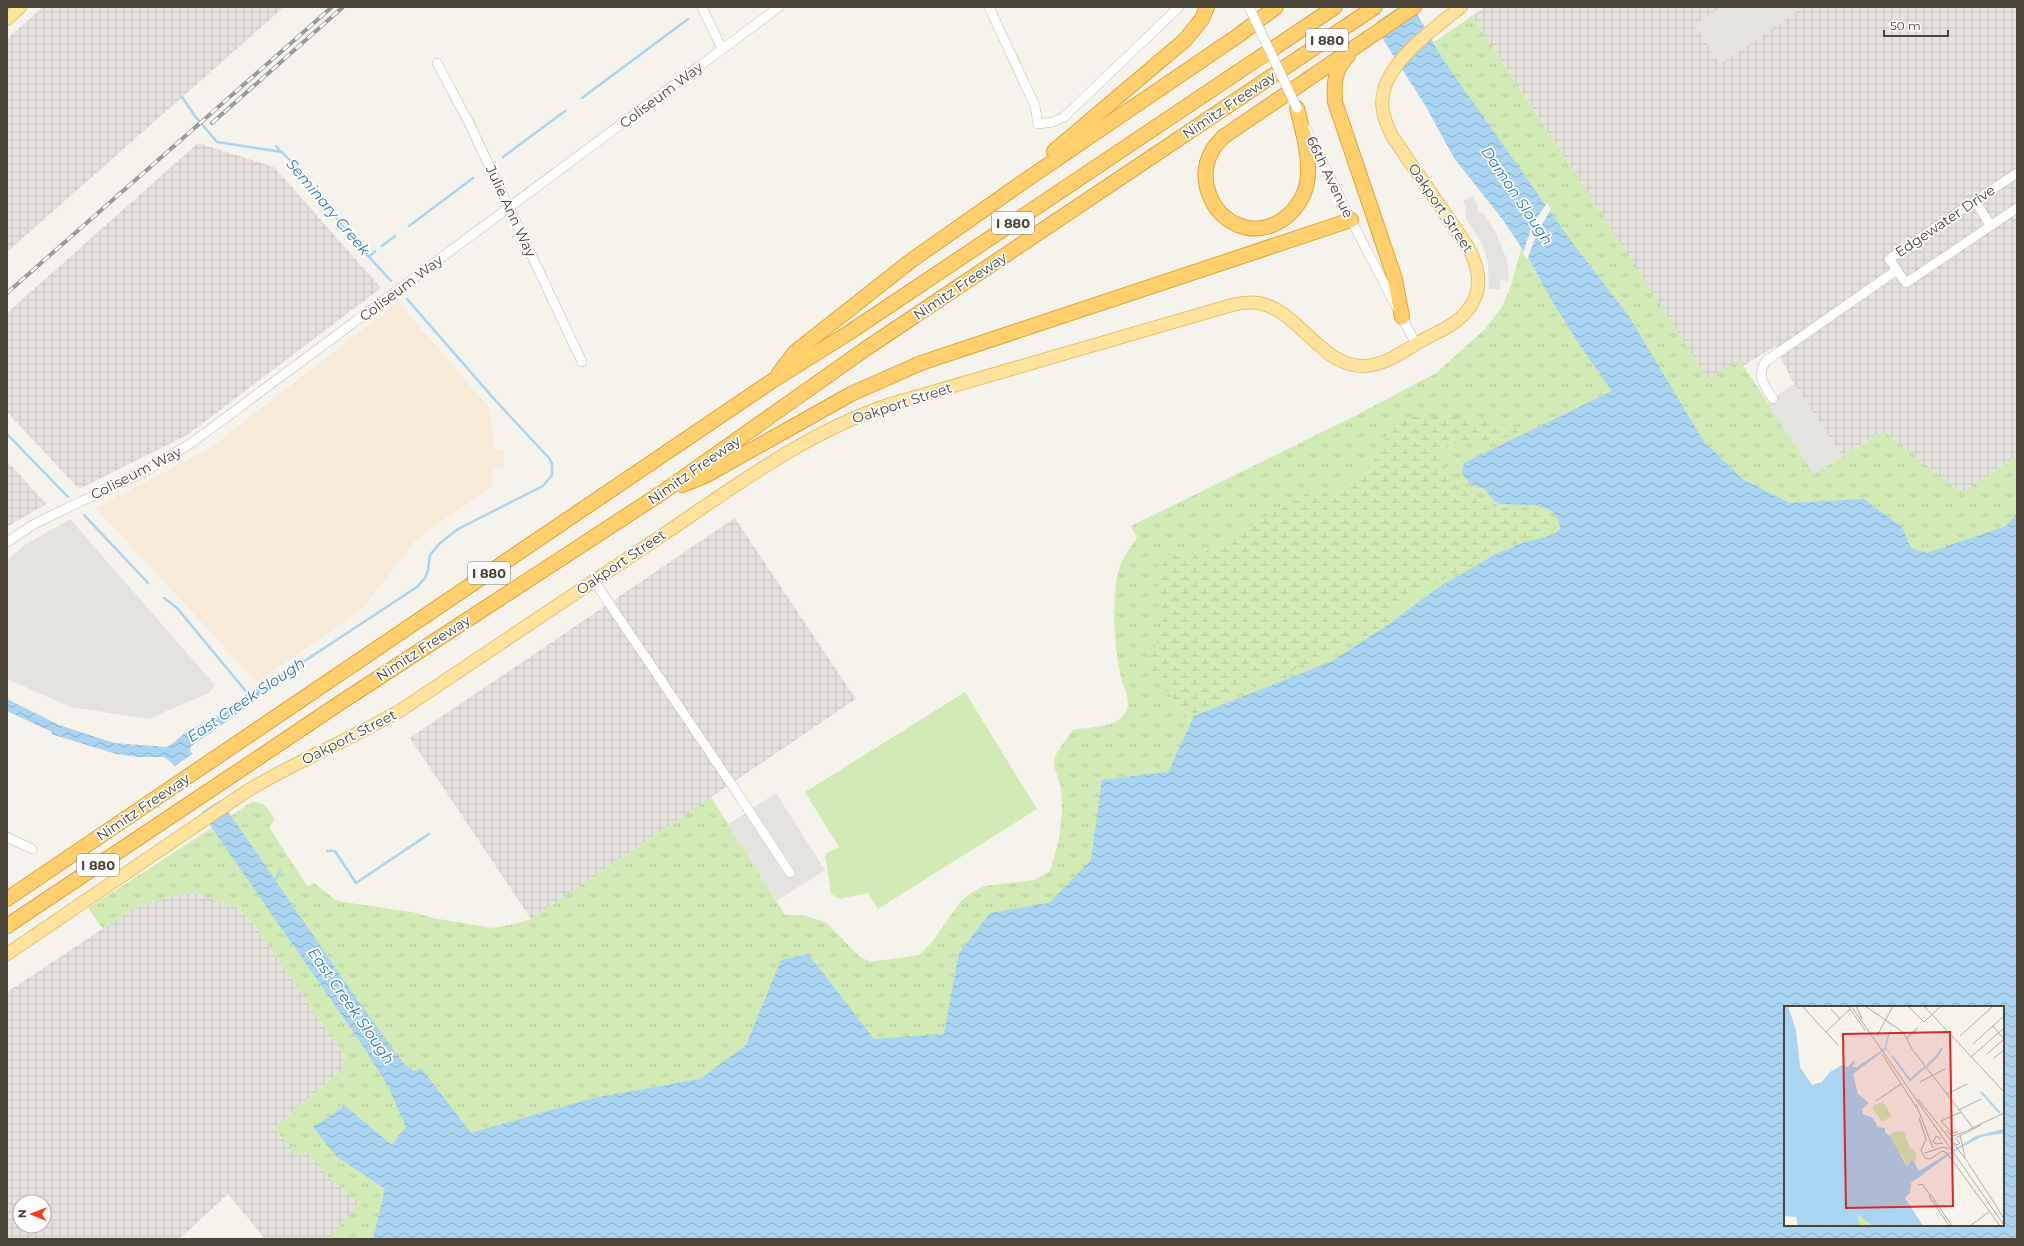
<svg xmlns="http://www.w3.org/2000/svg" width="2024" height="1246" font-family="Montserrat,sans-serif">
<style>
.commercial{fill:#f7ead8}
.industrial{fill:url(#industrial-grid);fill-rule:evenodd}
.grass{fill:url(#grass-tufts);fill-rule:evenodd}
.wetland{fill:url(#wetland-marsh)}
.pitch{fill:#d2eab5}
.parking{fill:#e5e3e0}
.water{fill:url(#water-waves);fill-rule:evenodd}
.pier{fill:#f6f3ec}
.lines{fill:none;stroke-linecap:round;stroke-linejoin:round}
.stream{stroke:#a9d4f2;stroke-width:2.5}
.minor-casing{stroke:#c2bbae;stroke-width:10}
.major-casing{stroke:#e6c16a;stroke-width:14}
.highway-casing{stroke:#e0a43c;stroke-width:16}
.minor{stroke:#fff;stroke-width:9}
.major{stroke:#ffe39c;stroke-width:12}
.highway{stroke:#ffcf6e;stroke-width:14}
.rail-casing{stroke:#9a9a9a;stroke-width:4}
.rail{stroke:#fff;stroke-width:2.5;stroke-dasharray:8;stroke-linecap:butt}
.minor-bridge-casing{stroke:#c2bbae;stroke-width:10;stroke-linecap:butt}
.minor-bridge{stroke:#fff;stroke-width:9}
.labels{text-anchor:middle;stroke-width:3.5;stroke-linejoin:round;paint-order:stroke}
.shield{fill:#fff;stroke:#817c74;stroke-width:1}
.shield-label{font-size:13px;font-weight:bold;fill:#4b4439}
.street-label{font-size:14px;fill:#4b4439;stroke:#fff}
.water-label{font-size:15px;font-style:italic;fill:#2e7ab2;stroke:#fff}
.inset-river{fill:none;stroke:#a9d4f2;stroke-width:2}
.inset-road{fill:none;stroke:#b2ada4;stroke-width:1}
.view{fill:#d62828;fill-opacity:0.15;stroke:#d62828;stroke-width:2}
.inset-edge{fill:none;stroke:#4b4439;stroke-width:2}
</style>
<defs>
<pattern id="industrial-grid" width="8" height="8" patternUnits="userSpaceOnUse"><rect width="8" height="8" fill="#e6e2dd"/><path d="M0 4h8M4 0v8" fill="none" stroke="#c7c3be"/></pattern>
<pattern id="grass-tufts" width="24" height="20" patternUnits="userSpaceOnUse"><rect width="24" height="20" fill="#d2eab5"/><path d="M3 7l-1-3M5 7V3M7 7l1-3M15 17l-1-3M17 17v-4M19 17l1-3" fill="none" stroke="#b6ca9c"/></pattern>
<pattern id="wetland-marsh" width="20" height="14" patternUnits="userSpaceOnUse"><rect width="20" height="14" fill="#d2eab5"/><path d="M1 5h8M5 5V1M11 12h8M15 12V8" fill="none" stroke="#b6ca9c"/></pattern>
<pattern id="water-waves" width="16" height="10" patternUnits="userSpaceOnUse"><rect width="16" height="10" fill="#a9d4f2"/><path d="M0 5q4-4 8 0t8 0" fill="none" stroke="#8caec5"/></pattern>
</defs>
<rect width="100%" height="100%" fill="#f6f3ec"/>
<polygon class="commercial" points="398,302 490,409 494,450 503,450 504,468 492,467 493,485 416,539 362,609 257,682 96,508 212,447"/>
<g class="industrial">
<polygon points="43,7 284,7 7,252 7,39"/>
<polygon points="1485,7 2017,7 2017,456 1962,493 1883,431 1842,456 1794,384 1775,346 1704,391 1576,174 1472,16"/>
<polygon points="198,143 274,167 381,288 187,435 79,489 7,412 7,313"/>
<polygon points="7,461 46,504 7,527"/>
<polygon points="735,518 856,699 531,919 410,738"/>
<path d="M 192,892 L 239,909 L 256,927 L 345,1057 L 343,1069 L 274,1128 L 299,1156 L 307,1151 L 330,1179 L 359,1202 L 329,1239 L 265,1239 L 228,1194 L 179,1239 L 7,1239 L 7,992 L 134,908 L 157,900 ZM 20,1202 L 44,1202 L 44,1226 L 20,1226 Z"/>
</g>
<path class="grass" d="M 1472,16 L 1576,174 L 1708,379 L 1739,359 L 1814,474 L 1883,431 L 1962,493 L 2017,456 L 2017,1239 L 329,1239 L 359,1202 L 330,1179 L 307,1151 L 298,1157 L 274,1128 L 343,1069 L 345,1057 L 256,927 L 239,909 L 192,892 L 157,900 L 134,908 L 103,929 L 88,908 L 252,802 C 265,801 269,810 275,820 L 269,827 L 307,886 L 314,883 L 337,901 L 412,912 L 433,918 L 492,928 L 515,924 L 531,919 L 711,797 L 785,915 L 803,915 L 827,923 L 859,956 L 870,962 L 919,955 L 933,941 L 960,902 L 971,893 L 984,886 L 1034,880 L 1050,871 C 1059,844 1064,818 1061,789 C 1060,781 1054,770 1054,762 C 1055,751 1067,739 1073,730 C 1088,727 1118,728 1126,712 C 1132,699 1122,685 1120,673 C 1114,646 1110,587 1122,561 C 1126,553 1132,545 1137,538 L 1131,526 L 1357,415 L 1436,373 L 1485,329 L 1501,308 L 1510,289 L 1525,235 L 1446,64 L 1434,42 ZM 1785,1007 L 2003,1007 L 2003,1225 L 1785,1225 Z"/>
<path class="wetland" d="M 1411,416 L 1458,417 L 1522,428 L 1518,432 L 1479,443 L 1449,444 L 1440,453 C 1440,456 1441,461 1443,464 C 1452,476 1486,507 1501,508 C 1507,508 1513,506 1519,506 C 1533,506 1552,512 1558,526 L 1551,532 L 1489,554 L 1415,595 L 1391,615 L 1389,644 C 1378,643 1368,638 1358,637 C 1340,635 1332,654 1319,663 C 1316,665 1311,666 1307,667 L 1301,663 L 1283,681 L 1277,683 C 1270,676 1267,670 1257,675 C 1249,696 1250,687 1232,692 L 1222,705 L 1194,716 L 1183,718 C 1176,695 1151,681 1147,656 L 1156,644 L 1161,633 L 1157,561 L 1159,557 C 1168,552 1191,557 1205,552 L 1301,497 L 1312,490 C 1337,499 1346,486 1363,471 C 1366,469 1369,466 1372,463 C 1388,443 1382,425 1411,416 Z"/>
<polygon class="pitch" points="965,692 1037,809 878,909 868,893 840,899 831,894 825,854 839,847 805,792"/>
<g class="parking">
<polygon points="1722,7 1804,7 1720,64 1695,25"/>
<polygon points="1473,196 1477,203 1478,212 1483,213 1496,233 1507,260 1509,281 1500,280 1500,289 1489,289 1488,263 1485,252 1481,242 1466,219 1466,207 1463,201"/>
<polygon points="1794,384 1842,456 1814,474 1767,403"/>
<polygon points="70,519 215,685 209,693 148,719 71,707 7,679 7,561 23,546"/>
<polygon points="776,793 825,870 777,901 727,825"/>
</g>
<path class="water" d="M 1371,7 L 1413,7 L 1446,64 L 1571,241 L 1628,315 L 1704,442 L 1744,480 L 1790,503 L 1864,499 L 1902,527 L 1911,548 L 1927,553 L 2006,526 L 2017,513 L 2017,1239 L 373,1239 L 385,1189 L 336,1156 L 313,1127 L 345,1106 L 392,1145 L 406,1127 L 388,1086 L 363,1046 L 203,815 L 172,763 L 164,757 L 139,757 L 116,754 L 51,734 L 52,732 L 7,711 L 7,699 L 59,725 L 114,743 L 166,747 C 175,744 180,735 188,731 C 205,721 240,710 247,692 C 255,691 260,686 268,686 L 265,691 L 232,718 L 191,746 L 190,750 L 223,804 L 356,998 L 403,1063 L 414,1071 L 421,1068 L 471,1133 L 593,1098 L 700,1079 L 746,1045 L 781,960 L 808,954 L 874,1039 L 944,1034 L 959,953 L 990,913 L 1049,903 L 1091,860 L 1102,780 L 1168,772 L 1194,716 L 1332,661 L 1389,624 L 1436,589 L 1494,555 L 1525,542 L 1553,535 L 1560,529 L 1559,521 L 1552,511 L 1537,505 L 1499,504 L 1492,499 L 1485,489 L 1471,485 L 1462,473 L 1464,463 L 1612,391 L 1581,347 L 1552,301 L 1529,259 L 1503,220 L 1454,158 L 1425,105 L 1384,41 ZM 1785,1007 L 2003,1007 L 2003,1225 L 1785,1225 Z"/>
<g class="pier">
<polygon points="1369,7 1399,7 1375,23"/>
<polygon points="1547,203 1551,209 1537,233 1527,260 1523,254 1527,240 1540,213"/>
<polygon points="194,753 222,799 200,813 172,768"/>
</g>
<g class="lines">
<g class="stream">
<polyline points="182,97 195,116 217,142 282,152 301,172 351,237 391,281"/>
<polyline points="582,98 688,19"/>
<polyline points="276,146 281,152"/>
<polyline points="503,157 565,111"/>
<polyline points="409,226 473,178"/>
<polyline points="382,246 395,236"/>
<polyline points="369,257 375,251"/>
<polyline points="7,434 68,497"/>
<polyline points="84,515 148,583"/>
<polyline points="164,598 177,608 249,695"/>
<polyline points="265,687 417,587 425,578 428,570 430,555 440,543 458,529 543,486 552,475 552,464 549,458 495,400 407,299"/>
<polyline points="327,851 335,851 356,883 429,834"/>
<polyline points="274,883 280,871"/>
</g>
<defs>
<g id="minor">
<polyline points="702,7 722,49"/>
<polyline points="989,7 1035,106 1038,124 1053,122 1064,117 1179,7"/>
<polyline points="437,63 469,123 582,362"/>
<polyline points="1306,128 1351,220 1416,344"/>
<polyline points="2017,173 1889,259 1906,283 2017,208"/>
<polyline points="1975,201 1991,226"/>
<path d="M 1773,399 C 1764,386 1756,375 1766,361 L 1897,270"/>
<polyline points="7,542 36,523 147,470 190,444 779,7"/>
<polyline points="594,581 734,788 790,873"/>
<polyline points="7,837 32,849"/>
</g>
<g id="major">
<polyline points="7,19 20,7"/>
<path d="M 7,954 L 247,791 C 297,761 351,739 401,710 C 490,651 578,591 667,532 C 738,484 809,431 891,404 L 1232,305 C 1240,303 1250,302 1259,303 C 1298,310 1322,367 1363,366 C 1383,366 1399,354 1416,344 C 1432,334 1454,327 1466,312 C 1484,292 1480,269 1468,247 L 1392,136 C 1386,123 1380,110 1383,95 C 1388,61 1436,27 1461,7"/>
</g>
<g id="highway">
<path d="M 1348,56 C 1334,69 1334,84 1335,102 L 1395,279 L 1402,317"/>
<path d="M 1297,108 C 1303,132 1311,158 1307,183 C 1301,213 1269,238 1238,225 C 1210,213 1197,178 1212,151 C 1214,146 1220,141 1223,137 L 1414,7"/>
<polyline points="1054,151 1185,40 1202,19 1207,7"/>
<polyline points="779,373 795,352 912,260 1026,180 1239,35 1276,7"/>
<polyline points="682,485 705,476 851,394 921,363 1351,220"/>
<polyline points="7,899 772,381 850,332 1335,7"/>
<polyline points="7,926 343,701 663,492 864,350 1375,7"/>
</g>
</defs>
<use href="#minor" class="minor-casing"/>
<use href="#major" class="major-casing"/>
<use href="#highway" class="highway-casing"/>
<use href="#minor" class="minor"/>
<use href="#major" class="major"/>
<use href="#highway" class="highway"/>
<defs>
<g id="rail">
<polyline points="212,123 343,7"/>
<polyline points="7,293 332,7"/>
</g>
</defs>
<use href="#rail" class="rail-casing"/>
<use href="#rail" class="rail"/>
<defs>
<polyline id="minor-bridge" points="1249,7 1297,108"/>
</defs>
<use href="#minor-bridge" class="minor-bridge-casing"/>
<use href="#minor-bridge" class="minor-bridge"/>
</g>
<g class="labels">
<g class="shield">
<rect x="1306" y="29" width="42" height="22" rx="3"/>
<rect x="992" y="212" width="42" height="22" rx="3"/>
<rect x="468" y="562" width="42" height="22" rx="3"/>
<rect x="77" y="854" width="42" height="22" rx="3"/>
</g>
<g class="shield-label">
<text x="1327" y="45">I 880</text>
<text x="1013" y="228">I 880</text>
<text x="489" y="578">I 880</text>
<text x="98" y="870">I 880</text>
</g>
<g class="street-label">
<text transform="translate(661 95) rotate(-37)" y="5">Coliseum Way</text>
<text transform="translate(1229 105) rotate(-34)" y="5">Nimitz Freeway</text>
<text transform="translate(1330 177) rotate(64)" y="5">66th Avenue</text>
<text transform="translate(1441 208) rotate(56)" y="5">Oakport Street</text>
<text transform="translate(511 211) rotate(65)" y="5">Julie Ann Way</text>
<text transform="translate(1945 221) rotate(-34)" y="5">Edgewater Drive</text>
<text transform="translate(960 286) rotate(-34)" y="5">Nimitz Freeway</text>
<text transform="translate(401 288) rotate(-37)" y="5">Coliseum Way</text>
<text transform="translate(902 403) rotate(-18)" y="5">Oakport Street</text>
<text transform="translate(694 470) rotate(-35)" y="5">Nimitz Freeway</text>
<text transform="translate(136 473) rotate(-27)" y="5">Coliseum Way</text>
<text transform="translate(621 562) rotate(-34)" y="5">Oakport Street</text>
<text transform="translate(423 648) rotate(-33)" y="5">Nimitz Freeway</text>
<text transform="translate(349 737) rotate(-27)" y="5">Oakport Street</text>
<text transform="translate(143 807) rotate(-34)" y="5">Nimitz Freeway</text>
</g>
<g class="water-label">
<text transform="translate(1517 196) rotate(56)" y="5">Damon Slough</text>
<text transform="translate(328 207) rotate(50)" y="5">Seminary Creek</text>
<text transform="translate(246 700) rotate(-34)" y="5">East Creek Slough</text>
<text transform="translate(351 1006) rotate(55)" y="5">East Creek Slough</text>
</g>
</g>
<g transform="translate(1784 1006)">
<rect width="220" height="220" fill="#f6f3ec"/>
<path d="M 111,125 L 120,126 L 126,142 L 132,147 L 132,157 L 128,150 L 123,161 L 117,148 L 113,146 L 106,129 ZM 71,206 L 75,207 L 89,220 L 76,220 Z" fill="#d2eab5"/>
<path d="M 99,96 L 108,110 L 98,116 L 89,103 L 90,99 Z" fill="#d2eab5"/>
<path d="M 0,0 L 4,0 L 12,24 L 16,61 L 28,79 L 38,76 L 46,66 L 58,59 L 64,61 L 70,54 L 71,57 L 68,61 L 73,61 L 101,42 L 103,31 L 108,21 L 101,14 L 108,20 L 102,41 L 107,50 L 102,43 L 69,68 L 74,88 L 85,97 L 78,103 L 79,108 L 89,112 L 94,121 L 101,122 L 101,127 L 106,130 L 123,161 L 128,152 L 135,165 L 192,130 L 219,123 L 220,127 L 197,131 L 169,146 L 127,177 L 126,187 L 121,192 L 139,220 L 89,220 L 72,207 L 76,220 L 14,220 L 12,211 L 0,210 Z" fill="#a9d4f2"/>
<path class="inset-river" d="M 123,32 L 134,22M 108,50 L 126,74 L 141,61M 143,60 L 153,50 L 158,42M 197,86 L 216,107"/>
<path class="inset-road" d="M 18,0 L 54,39M 64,0 L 81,24M 67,0 L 220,219M 72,0 L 78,13M 81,0 L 119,26 L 128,43 L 190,123M 124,0 L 140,16 L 157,0M 140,0 L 220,86M 47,3 L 56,13M 209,20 L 220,33M 42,26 L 66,3M 93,30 L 109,0M 176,30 L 209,0M 189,38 L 220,10M 98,48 L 132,101M 203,48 L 220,33M 187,51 L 220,22M 210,52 L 220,44M 136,76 L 161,63M 163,88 L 183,78M 134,93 L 184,156M 92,95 L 117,78M 132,98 L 149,142M 175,104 L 197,93M 135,112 L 142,133 L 137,144 L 141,152 L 146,153 L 158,145 L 163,147 L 216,220M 184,124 L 220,107M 162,125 L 169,130 L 183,125M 174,126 L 168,127 L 157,115 L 177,106M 176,129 L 181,151M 172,132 L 197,119M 157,133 L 152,130 L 149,136 L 152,138 L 159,137M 169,137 L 173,139 L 176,137 L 171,132M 141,147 L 159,141 L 165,143M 184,157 L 211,198M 134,179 L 138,178 L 146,189M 211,198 L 220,213M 165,220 L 145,190 L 147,189 L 168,220M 186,220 L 206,205"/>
<path class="view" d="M 166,26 L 169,200 L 62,202 L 59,28 Z"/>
<rect width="220" height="220" class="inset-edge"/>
</g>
<rect width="2024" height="1246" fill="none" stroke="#4b4439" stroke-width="16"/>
<g transform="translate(32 1214) rotate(271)"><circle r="19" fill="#ffffff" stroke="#b7b4b0"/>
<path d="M0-3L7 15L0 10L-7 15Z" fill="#fc3f1d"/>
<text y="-6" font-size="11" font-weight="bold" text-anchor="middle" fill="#4b4439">N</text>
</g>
<path d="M1884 30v6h64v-6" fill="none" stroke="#4b4439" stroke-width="2"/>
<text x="1890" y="30" font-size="12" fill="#4b4439" stroke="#ffffff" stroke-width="3" paint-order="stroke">50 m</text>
</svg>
